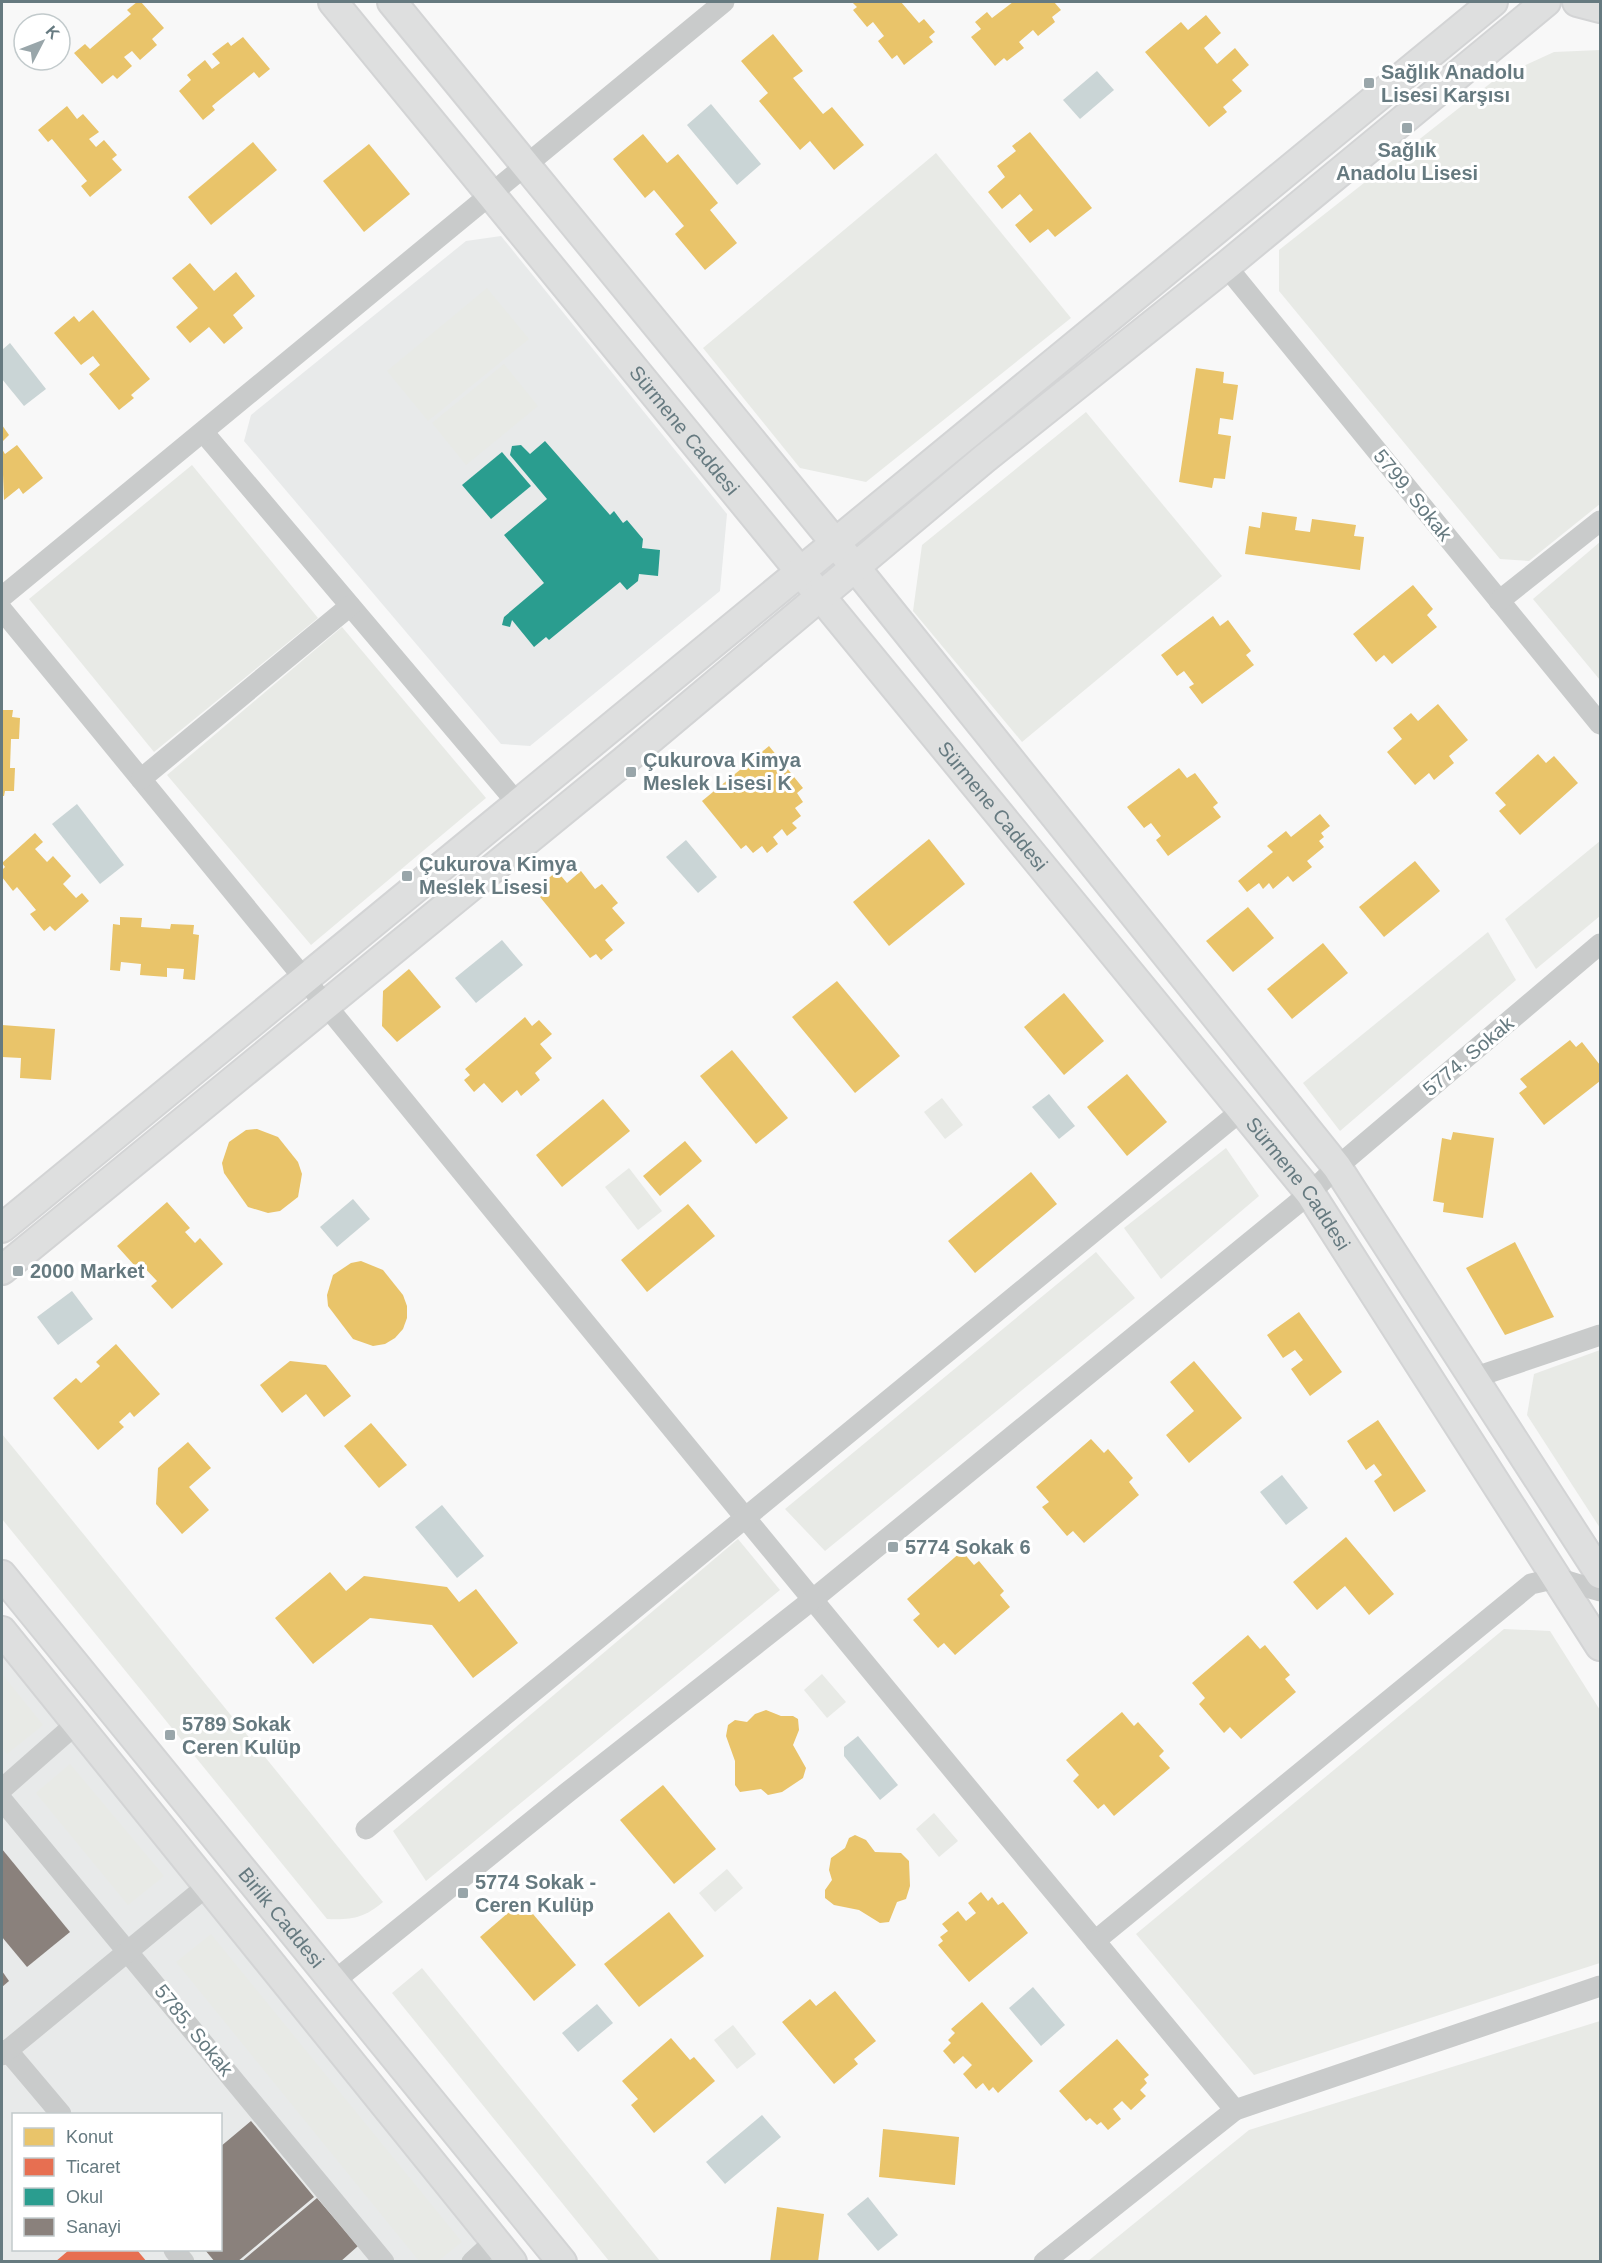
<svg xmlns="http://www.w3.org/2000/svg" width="1602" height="2263" font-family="Arial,sans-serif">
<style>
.built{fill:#e8eaea;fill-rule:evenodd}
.green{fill:#e8eae6}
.water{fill:#cad5d6}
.homes{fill:#e9c46a}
.shops{fill:#e76f51}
.schools{fill:#2a9d8f}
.industry{fill:#8a817c}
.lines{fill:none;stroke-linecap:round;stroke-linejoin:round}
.secondary-casing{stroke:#d3d4d5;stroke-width:32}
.street{stroke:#c9cbcb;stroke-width:21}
.secondary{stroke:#dedfdf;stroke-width:28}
.poi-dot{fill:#99a6aa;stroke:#fff;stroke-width:2}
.labels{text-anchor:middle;stroke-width:6;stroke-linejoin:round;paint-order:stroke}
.poi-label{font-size:20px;font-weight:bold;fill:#667a80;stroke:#fff;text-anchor:start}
.street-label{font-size:20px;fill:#667a80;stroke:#fff}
</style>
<rect width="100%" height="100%" fill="#f8f8f8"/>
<g class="built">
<polygon points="501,236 727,514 720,591 530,746 501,744 244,441 251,415 466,241"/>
<path d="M 2,1628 L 499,2261 L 2,2261 ZM 14,2114 L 220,2114 L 220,2250 L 14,2250 Z"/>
</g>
<g class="green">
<polygon points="1600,50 1600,504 1529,561 1500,559 1279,291 1279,250 1497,78 1554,52"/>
<polygon points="936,153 1071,318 866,482 800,468 703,348"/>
<polygon points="487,288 529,339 428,421 387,371"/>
<polygon points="504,364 538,406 466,465 432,423"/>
<polygon points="1086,412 1222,576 1022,742 913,611 922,545"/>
<polygon points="192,465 318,618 154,752 29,599"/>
<polygon points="1600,542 1600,680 1533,599"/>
<polygon points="342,627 486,798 311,945 167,775"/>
<polygon points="1600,841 1600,916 1536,969 1505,919"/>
<polygon points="1488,932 1516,980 1340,1131 1303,1083"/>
<polygon points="942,1098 963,1125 945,1139 924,1112"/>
<polygon points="1226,1148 1259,1196 1161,1279 1124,1228"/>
<polygon points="629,1168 662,1211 638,1230 605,1187"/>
<polygon points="1096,1252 1135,1298 825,1551 785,1509"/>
<polygon points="1600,1350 1600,1528 1527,1415 1534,1374"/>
<path d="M 2,1434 L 383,1902 C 364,1918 352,1920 327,1919 L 2,1519 Z"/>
<polygon points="738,1539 780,1590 426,1881 393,1831"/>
<polygon points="1504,1629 1550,1631 1600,1710 1600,1963 1254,2075 1136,1934"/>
<polygon points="2,1674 43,1725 7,1754 2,1747"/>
<polygon points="822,1674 846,1702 827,1718 804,1690"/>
<polygon points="70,1764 164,1876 128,1905 36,1793"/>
<polygon points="934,1813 958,1841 939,1857 916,1829"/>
<polygon points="727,1869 743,1888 715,1912 699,1893"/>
<polygon points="211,1934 462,2242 438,2261 419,2261 176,1962"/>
<polygon points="422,1968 660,2261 609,2261 392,1993"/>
<polygon points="1600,2021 1600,2261 1088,2261 1249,2130"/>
<polygon points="733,2025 756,2054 737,2069 714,2040"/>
</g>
<g class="water">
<polygon points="1097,71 1114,90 1080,119 1063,100"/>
<polygon points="711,104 761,164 737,185 687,125"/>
<polygon points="10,343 46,389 24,406 2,379 2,350"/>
<polygon points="77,804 124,865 100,884 52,824"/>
<polygon points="686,840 717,877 698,893 666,857"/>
<polygon points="502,940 523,965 476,1003 455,978"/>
<polygon points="1049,1094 1075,1126 1059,1139 1032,1107"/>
<polygon points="353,1199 370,1219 337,1247 320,1227"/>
<polygon points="72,1291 93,1319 58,1345 37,1317"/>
<polygon points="1282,1475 1308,1508 1286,1525 1260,1492"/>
<polygon points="442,1505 484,1556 457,1578 415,1527"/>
<polygon points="858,1736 898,1785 880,1800 844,1756 844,1747"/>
<polygon points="1033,1987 1065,2025 1041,2046 1009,2008"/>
<polygon points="597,2004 613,2023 578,2052 562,2033"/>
<polygon points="762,2115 781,2137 725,2184 706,2162"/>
<polygon points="868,2197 898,2235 878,2251 847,2214"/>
</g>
<g class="homes">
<polygon points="137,2 141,2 164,28 152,39 157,45 140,60 132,51 124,57 132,66 117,79 113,75 102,84 74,53 85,44 90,49 131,14 127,10"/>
<polygon points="852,2 901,2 919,23 924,19 935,32 929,37 933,42 904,65 897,55 892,59 878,41 884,36 873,22 867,27 853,10 857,7"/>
<polygon points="1013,2 1054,2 1061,10 1052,17 1055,22 1038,36 1033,30 1019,42 1024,48 1007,61 1004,58 995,66 971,37 981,29 975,22 987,12 992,18"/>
<polygon points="1206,15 1221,33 1204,48 1217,64 1235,48 1249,65 1232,80 1242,91 1223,107 1227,112 1209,127 1145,52 1181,22 1188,30"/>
<polygon points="773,34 803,71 793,78 823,114 832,107 864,145 834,170 810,141 800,150 759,101 768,93 741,61"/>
<polygon points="243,37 270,69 259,78 254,72 212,106 215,110 203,120 179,91 191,80 187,75 205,60 212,69 220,63 212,54 228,42 231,46"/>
<polygon points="67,106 77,119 83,114 99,132 89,139 96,147 104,140 117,155 112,159 122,170 90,197 81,186 87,181 52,139 48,142 38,130"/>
<polygon points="1030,132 1092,208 1055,237 1048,229 1030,243 1015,225 1033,210 1020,194 1002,209 988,192 1005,177 997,166 1016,151 1012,146"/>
<polygon points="643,134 667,163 678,154 718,203 710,210 737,243 705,270 675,234 684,226 654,190 645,198 613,159"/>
<polygon points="253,142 277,170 211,225 188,197"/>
<polygon points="369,144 410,194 364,232 323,181"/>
<polygon points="190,263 214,291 236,272 255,296 233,315 243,328 224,344 209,327 190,343 176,327 198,308 172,278"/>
<polygon points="93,310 150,379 131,395 134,398 119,410 89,374 100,365 93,356 81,365 54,333 74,316 79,322"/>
<polygon points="1196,368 1224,372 1223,383 1238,385 1233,420 1220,418 1218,434 1231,436 1225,479 1214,478 1212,488 1179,482"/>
<polygon points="2,425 9,435 2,442"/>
<polygon points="17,445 43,478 23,494 19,488 4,500 2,449 5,454"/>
<polygon points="1262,512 1297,517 1295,530 1310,532 1312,519 1356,525 1354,536 1364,537 1360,570 1245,554 1249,526 1260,528"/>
<polygon points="1413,585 1433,609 1427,615 1437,627 1392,664 1384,655 1376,662 1353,634"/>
<polygon points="1213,616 1220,626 1228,620 1251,651 1246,655 1254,665 1202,704 1189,687 1194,684 1184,671 1177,676 1161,655"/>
<polygon points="1438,704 1468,740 1449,756 1454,763 1434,780 1429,773 1415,785 1387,752 1402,739 1393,728 1411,713 1418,721"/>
<polygon points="2,710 13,710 12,717 20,718 19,739 11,739 10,768 15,768 14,791 5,791 4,796 2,796"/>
<polygon points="769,746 803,788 797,793 803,802 795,808 801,816 792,823 797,828 787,836 782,829 773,837 778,844 767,853 762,846 753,853 746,845 741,849 702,801"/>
<polygon points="1538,754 1546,763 1554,756 1578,783 1520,835 1499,811 1506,805 1495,793"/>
<polygon points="1179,768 1187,778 1195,773 1218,803 1213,807 1221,817 1168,856 1156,840 1161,836 1151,823 1144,828 1127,807"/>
<polygon points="1320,814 1330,826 1321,833 1324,837 1319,841 1324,847 1307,861 1312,867 1293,882 1288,876 1273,889 1269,883 1263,889 1259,883 1247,892 1238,881 1273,852 1267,846 1286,831 1291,837"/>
<polygon points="35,833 43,842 35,849 47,862 53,856 71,876 63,884 76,898 82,893 89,901 55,931 50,926 44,931 30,914 36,910 17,887 13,891 2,877 2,870 5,867 2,863"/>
<polygon points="929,839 965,884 889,946 853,902"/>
<polygon points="1415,861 1440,891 1384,937 1359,907"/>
<polygon points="557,871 567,883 581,871 595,889 602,884 618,903 612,908 625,923 605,940 613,950 601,960 596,954 590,958 540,897 548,890 543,883"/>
<polygon points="1248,907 1274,938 1233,972 1206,941"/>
<polygon points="120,917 142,918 141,927 170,929 171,924 194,925 193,934 199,935 195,980 183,979 184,969 167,968 167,977 140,975 141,964 121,962 120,971 110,970 113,924 120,925"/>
<polygon points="1323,943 1348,973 1292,1019 1267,989"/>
<polygon points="409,969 441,1007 397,1042 382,1026 383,991"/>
<polygon points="837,981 900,1056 855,1093 792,1017"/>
<polygon points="1064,993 1104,1041 1064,1075 1024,1027"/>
<polygon points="525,1017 532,1026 539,1020 552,1034 540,1044 552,1058 535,1073 540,1080 521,1096 517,1090 502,1103 484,1083 474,1092 464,1080 470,1075 465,1069"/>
<polygon points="2,1025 55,1029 51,1080 20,1078 21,1058 2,1057"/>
<polygon points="1570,1040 1576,1047 1582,1042 1600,1065 1600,1081 1544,1125 1519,1093 1527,1087 1520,1079"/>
<polygon points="732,1050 788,1118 756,1144 700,1076"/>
<polygon points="1127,1074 1167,1122 1127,1156 1087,1107"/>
<polygon points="603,1099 630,1131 562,1187 536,1155"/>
<polygon points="257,1129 278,1137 298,1162 302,1174 298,1197 280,1211 268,1213 248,1207 224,1173 222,1163 229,1142 246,1130"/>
<polygon points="1453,1132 1494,1138 1483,1218 1443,1212 1444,1203 1433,1201 1442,1138 1451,1140"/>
<polygon points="685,1141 702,1161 660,1196 643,1176"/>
<polygon points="1031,1172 1057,1204 975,1273 948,1241"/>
<polygon points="167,1202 190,1228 185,1232 195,1243 200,1238 223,1264 172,1309 151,1286 157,1281 139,1262 135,1266 117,1246"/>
<polygon points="688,1204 715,1236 647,1292 621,1260"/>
<polygon points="1515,1242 1554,1317 1505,1335 1466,1268"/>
<polygon points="361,1261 383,1270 403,1295 407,1306 407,1318 403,1329 395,1338 385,1344 373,1346 353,1339 328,1306 327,1295 333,1275 351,1263"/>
<polygon points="1299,1312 1342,1372 1310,1396 1291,1369 1303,1360 1295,1350 1283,1358 1267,1335"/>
<polygon points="116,1344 160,1394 134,1417 130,1412 119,1422 124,1427 98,1450 53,1398 76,1378 81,1383 100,1366 96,1362"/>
<polygon points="290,1361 326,1365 351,1396 324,1417 306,1394 282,1413 260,1385"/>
<polygon points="1194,1361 1242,1418 1189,1463 1166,1435 1194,1411 1170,1382"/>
<polygon points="1378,1420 1426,1491 1394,1512 1374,1481 1382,1475 1374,1464 1366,1470 1347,1441"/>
<polygon points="371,1423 407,1465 379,1488 344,1446"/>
<polygon points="1091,1439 1104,1453 1108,1449 1133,1478 1129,1482 1139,1495 1084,1543 1073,1531 1067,1536 1042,1507 1049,1502 1036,1487"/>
<polygon points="188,1442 211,1468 189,1487 209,1510 182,1534 156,1504 158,1468"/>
<polygon points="1346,1537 1394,1594 1369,1615 1345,1586 1317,1610 1293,1582"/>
<polygon points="962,1551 974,1565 979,1561 1004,1591 1000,1595 1010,1607 955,1655 944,1643 938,1648 913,1620 920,1614 907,1599"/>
<polygon points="330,1572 346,1591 364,1576 447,1587 459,1602 476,1589 518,1643 473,1678 432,1625 370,1618 313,1664 275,1618"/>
<polygon points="1248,1635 1260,1649 1265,1645 1290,1675 1285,1679 1296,1692 1241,1739 1230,1727 1224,1733 1199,1704 1205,1698 1192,1683"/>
<polygon points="766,1710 781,1716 793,1716 798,1719 799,1730 793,1745 806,1768 803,1778 782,1792 768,1795 761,1789 740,1792 735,1785 735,1761 726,1736 728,1725 735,1720 747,1722 755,1714"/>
<polygon points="1122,1712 1134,1726 1138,1722 1164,1751 1159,1756 1170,1768 1114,1816 1104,1804 1098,1809 1073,1781 1079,1775 1066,1760"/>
<polygon points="663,1785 716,1849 674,1884 620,1820"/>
<polygon points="855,1835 866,1840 875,1852 901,1853 909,1861 910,1886 906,1899 897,1902 889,1922 880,1923 859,1910 834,1905 825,1898 825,1890 832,1880 829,1870 831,1858 845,1848 849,1838"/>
<polygon points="981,1892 988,1901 992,1897 998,1905 1003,1902 1028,1933 969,1982 938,1945 943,1941 940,1937 948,1931 942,1924 958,1911 966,1921 976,1913 968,1903"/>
<polygon points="522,1901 576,1965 534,2001 480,1937"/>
<polygon points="669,1912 704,1956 639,2007 604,1964"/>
<polygon points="835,1991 876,2041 854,2059 858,2064 834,2084 782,2022 810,1999 816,2006"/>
<polygon points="982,2002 1033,2061 998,2093 993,2087 989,2091 983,2083 976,2089 963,2074 972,2065 963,2056 954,2064 943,2051 951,2043 948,2040 955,2033 951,2029"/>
<polygon points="671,2038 690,2060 694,2057 715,2081 654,2133 631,2105 638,2099 622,2081"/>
<polygon points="1117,2039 1149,2075 1144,2079 1147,2083 1140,2090 1146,2096 1131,2110 1122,2101 1113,2109 1121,2119 1108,2130 1101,2122 1097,2125 1090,2118 1086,2121 1059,2091"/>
<polygon points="883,2129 959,2137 955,2185 879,2177"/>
<polygon points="777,2207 824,2214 818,2262 770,2262"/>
</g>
<polygon class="shops" points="69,2250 137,2250 147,2262 55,2262"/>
<g class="schools">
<polygon points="545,441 610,515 614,511 623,523 627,520 643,539 642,548 660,550 658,576 639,574 638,581 627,590 620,582 549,640 546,637 534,647 512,620 510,627 502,625 504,617 544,583 504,535 547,499 510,455 512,446 521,445 530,454"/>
<polygon points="502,452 531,486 491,519 462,485"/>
</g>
<g class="industry">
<polygon points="2,1849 70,1932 27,1967 2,1937"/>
<polygon points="2,1971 9,1981 2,1987"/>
<polygon points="251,2121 314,2197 237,2262 215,2262 205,2250 220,2250 220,2147"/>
<polygon points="317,2198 358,2246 340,2262 241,2262"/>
</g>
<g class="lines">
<defs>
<g id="secondary">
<path id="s1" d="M 333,2 L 1310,1193 L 1600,1646"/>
<polyline points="392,2 855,567 1337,1167 1600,1574"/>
<polyline points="1577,2 1600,8"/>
<polyline points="2,1228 1493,2"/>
<polyline points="2,1270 624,761 984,459 1226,266 1546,2"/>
<path id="s2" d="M 2,1575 L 562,2262"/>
<polyline points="2,1631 512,2262"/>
</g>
</defs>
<use href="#secondary" class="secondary-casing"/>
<g class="street">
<polyline points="1226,266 1600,724"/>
<polyline points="204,433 518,804"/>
<polyline points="2,597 724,2"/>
<polyline points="1499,601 1600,521"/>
<path d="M 2,610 C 367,1053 727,1500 1095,1941 L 1531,1584 L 1557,1578 L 1600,1591"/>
<polyline points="141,779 350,606"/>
<polyline points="1473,1378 1600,1335"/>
<polyline points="2,1789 77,1723"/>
<polyline points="2,1800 384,2262"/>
<polyline points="366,1829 1242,1110"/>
<polyline points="333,1982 568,1792 812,1600 1310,1193 1337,1167 1600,944"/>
<polyline points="7,2050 61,2114"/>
<polyline points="2,2055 207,1886"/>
<polyline points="1235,2110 1600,1986"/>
<polyline points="174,2250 184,2262"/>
<polyline points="472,2262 495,2241"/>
<polyline points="1044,2262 1235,2110 1095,1941"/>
</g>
<use href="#secondary" class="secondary"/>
</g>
<g class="poi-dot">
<rect x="1363" y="77" width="12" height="12" rx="3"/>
<rect x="1401" y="122" width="12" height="12" rx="3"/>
<rect x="625" y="766" width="12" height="12" rx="3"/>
<rect x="401" y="870" width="12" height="12" rx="3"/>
<rect x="12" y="1265" width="12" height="12" rx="3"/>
<rect x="887" y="1541" width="12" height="12" rx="3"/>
<rect x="164" y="1729" width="12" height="12" rx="3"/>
<rect x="457" y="1887" width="12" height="12" rx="3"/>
</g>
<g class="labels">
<g class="poi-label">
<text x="1381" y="79">Sağlık Anadolu<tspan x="1381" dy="23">Lisesi Karşısı</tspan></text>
<text x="1407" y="157" text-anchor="middle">Sağlık<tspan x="1407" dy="23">Anadolu Lisesi</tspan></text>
<text x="643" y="767">Çukurova Kimya<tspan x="643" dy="23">Meslek Lisesi K</tspan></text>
<text x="419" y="871">Çukurova Kimya<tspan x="419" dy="23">Meslek Lisesi</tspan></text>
<text x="30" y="1278">2000 Market</text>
<text x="905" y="1554">5774 Sokak 6</text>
<text x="182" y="1731">5789 Sokak<tspan x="182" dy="23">Ceren Kulüp</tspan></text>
<text x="475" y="1889">5774 Sokak -<tspan x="475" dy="23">Ceren Kulüp</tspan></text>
</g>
<g class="street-label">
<text dy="7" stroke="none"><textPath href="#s1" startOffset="554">Sürmene Caddesi</textPath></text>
<text transform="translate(1413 495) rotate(51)" y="7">5799. Sokak</text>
<text dy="7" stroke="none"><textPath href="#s1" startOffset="1040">Sürmene Caddesi</textPath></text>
<text transform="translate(1468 1056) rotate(-40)" y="7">5774. Sokak</text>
<text dy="7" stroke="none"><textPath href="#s1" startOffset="1526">Sürmene Caddesi</textPath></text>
<text dy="7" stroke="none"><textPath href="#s2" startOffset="442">Birlik Caddesi</textPath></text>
<text transform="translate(194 2030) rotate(51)" y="7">5785. Sokak</text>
</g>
</g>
<rect width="1602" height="2263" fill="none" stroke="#667a80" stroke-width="6"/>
<rect x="12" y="2113" width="210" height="138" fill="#ffffff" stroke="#c2cacc" stroke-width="1.5"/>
<rect x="24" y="2128" width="30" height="18" fill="#e9c46a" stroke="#c2cacc" stroke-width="1.5"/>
<text x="66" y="2143" font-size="18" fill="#667a80">Konut</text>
<rect x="24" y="2158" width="30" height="18" fill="#e76f51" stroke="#c2cacc" stroke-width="1.5"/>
<text x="66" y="2173" font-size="18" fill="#667a80">Ticaret</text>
<rect x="24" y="2188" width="30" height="18" fill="#2a9d8f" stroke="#c2cacc" stroke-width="1.5"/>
<text x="66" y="2203" font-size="18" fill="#667a80">Okul</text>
<rect x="24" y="2218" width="30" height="18" fill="#8a817c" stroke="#c2cacc" stroke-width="1.5"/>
<text x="66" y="2233" font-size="18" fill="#667a80">Sanayi</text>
<g transform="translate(42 42) rotate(48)"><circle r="28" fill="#ffffff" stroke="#c2cacc" stroke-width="1.5"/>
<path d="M0-4.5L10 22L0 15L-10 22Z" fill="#99a6aa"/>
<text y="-9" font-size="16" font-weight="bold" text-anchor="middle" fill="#667a80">K</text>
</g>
</svg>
